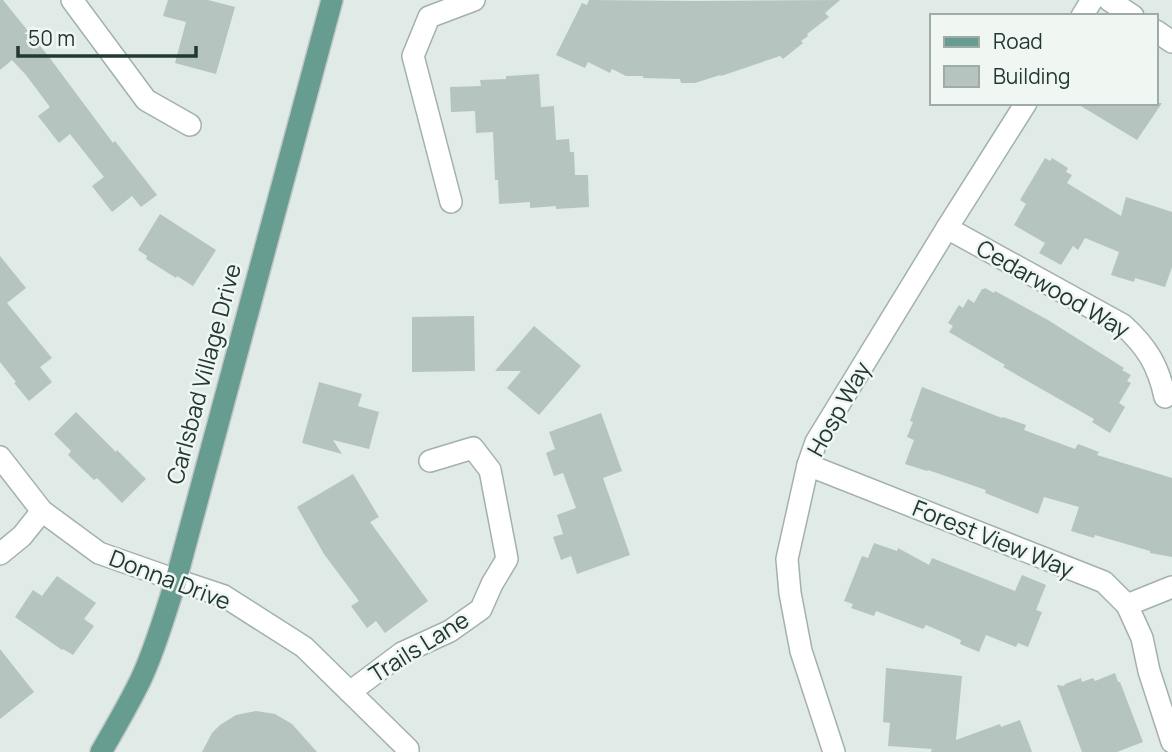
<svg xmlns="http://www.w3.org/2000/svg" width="1172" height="752" font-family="Manrope,sans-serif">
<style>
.building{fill:#b5c4bf}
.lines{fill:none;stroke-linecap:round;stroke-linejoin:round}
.minor-casing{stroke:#a3b1ad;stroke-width:24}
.tertiary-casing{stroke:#a3b1ad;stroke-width:24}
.primary-casing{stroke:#c1c7c6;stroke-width:24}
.minor{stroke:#fff;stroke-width:21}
.tertiary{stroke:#fff;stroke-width:21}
.primary{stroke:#679c91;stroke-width:21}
.labels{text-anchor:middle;stroke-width:5;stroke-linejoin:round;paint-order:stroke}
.street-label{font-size:23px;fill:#223833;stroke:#f0f7f3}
</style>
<rect width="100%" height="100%" fill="#e0eae6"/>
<g class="building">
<polygon points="0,0 3,0 49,57 113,143 115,141 157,195 141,207 132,196 112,212 92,186 104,177 70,134 59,143 38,116 50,107 26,75 12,60 0,70"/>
<polygon points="168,0 208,0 235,7 216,74 175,63 186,22 163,16"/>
<polygon points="589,0 697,1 840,0 825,13 829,17 807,34 808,36 801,41 803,43 783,59 780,56 721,76 720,75 695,83 681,83 680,79 643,78 643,76 626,76 612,69 610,73 588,62 585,68 556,55 582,3 587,5"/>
<polygon points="539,74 541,107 554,106 556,140 569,139 570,152 574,152 575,175 588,175 589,207 556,209 556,206 530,208 530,202 499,204 498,180 495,180 493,132 476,133 475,111 451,112 450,87 481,86 480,80 506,79 506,76"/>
<polygon points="1076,103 1162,103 1137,140"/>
<polygon points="1045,158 1050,161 1052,158 1068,168 1066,172 1072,175 1067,183 1121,216 1126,197 1172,212 1172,267 1165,287 1135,278 1134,282 1111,275 1119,252 1085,238 1078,250 1073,246 1061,265 1039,253 1045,243 1014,225 1026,204 1020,200"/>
<polygon points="160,214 216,250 193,286 177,276 176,278 146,259 147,256 138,250"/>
<polygon points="0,256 26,288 7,303 52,358 40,367 52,382 29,401 14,383 16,382 0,362"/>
<polygon points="985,288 994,293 995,291 1048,320 1124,368 1122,370 1131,375 1127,381 1131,383 1119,403 1125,407 1110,433 1092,422 1094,419 1003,367 1005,365 949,332 953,326 948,323 959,305 963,308 968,299 974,303 982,289 984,289"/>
<polygon points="474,316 475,371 412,372 412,317"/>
<polygon points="534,326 581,366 539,415 507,388 521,371 495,371"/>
<polygon points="319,382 362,394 358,406 379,412 369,449 333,440 342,454 302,443"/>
<polygon points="922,387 1002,418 1003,417 1026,425 1024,430 1075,449 1078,444 1099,452 1097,455 1172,478 1172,557 1150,553 1150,551 1095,535 1094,538 1071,531 1079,507 1044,497 1038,514 985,493 986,490 928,470 927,471 905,464 914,440 907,437 913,422 910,421"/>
<polygon points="76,412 116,452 117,450 146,479 122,503 97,478 94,480 68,455 71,451 54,434"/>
<polygon points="601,413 622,471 603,478 630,555 577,574 571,556 561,560 553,537 563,534 557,515 576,508 563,473 554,476 546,453 555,449 549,432"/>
<polygon points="353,474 379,517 370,522 428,601 385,633 376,621 367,628 351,606 359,601 324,554 297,507"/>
<polygon points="874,543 897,551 898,548 929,565 932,558 1015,591 1022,575 1046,585 1036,610 1042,612 1028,647 1018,643 1016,647 986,635 979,652 960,644 961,640 926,625 923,629 876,611 874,616 851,608 853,604 844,601 862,556 868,558"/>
<polygon points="57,576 96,603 84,619 94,626 73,655 63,649 62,650 15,617 33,590 42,596"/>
<polygon points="0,649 34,692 0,719"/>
<polygon points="886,668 962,676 956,740 1000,724 1001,727 1020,720 1032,752 931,752 932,749 888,746 890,723 883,722"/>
<polygon points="1115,673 1118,682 1120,682 1143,742 1117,752 1082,752 1057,685 1064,686 1065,684 1081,678 1082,682 1093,678 1095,681"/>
<polygon points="256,711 275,714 292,724 317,752 202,752 212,733 220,725 236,715"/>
</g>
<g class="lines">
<defs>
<g id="minor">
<polyline points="72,0 146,100 190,125"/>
<polyline points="1109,0 1133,16"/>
<polyline points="1156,31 1172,42"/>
<polyline points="451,202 413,56 429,17 474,0"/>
<path d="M 947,228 L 1123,325 C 1147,347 1158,365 1165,397"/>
<polyline points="808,465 1104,582 1127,605 1142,638 1149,671 1172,742"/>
<polyline points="0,554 22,536 42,511"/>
<polyline points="176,580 224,596 304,647 408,749 408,752"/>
<polyline points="1127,605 1172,587"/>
<polyline points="350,692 402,653 450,631 481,609 492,584 507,559 490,470 473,448 430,461"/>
</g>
<g id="tertiary">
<polyline points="1082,16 1092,0"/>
<polyline points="0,457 42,511 99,553 176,580"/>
<polyline points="834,752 801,651 790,593 787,559 808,465 816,442 947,228 1026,103"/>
</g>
<path id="primary" d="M 101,752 C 115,728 129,704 141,679 C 156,647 165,614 176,580 L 332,0"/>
</defs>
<use href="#minor" class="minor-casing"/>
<use href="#tertiary" class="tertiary-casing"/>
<use href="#primary" class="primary-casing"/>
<use href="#minor" class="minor"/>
<use href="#tertiary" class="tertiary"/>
<use href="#primary" class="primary"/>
</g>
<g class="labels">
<g class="street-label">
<text transform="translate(1053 289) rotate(30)" y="8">Cedarwood Way</text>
<text transform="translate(204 374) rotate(-75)" y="8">Carlsbad Village Drive</text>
<text transform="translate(839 409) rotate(-61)" y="8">Hosp Way</text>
<text transform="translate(993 539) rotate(22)" y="8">Forest View Way</text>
<text transform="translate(170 580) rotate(21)" y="8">Donna Drive</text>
<text transform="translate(419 647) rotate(-32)" y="8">Trails Lane</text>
</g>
</g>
<rect x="930" y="14" width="228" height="91" fill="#f0f7f3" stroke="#9eaba6" stroke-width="2"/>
<rect x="944" y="37" width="35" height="10" fill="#679c91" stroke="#9eaba6" stroke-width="2"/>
<text x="993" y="49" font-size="21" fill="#223833">Road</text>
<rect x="944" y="66" width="35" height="21" fill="#b5c4bf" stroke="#9eaba6" stroke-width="2"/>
<text x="993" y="84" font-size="21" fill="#223833">Building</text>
<path d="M18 46v10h178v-10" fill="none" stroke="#223833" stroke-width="3.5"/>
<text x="28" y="46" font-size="21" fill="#223833" stroke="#f0f7f3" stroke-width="5" paint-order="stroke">50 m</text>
</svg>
